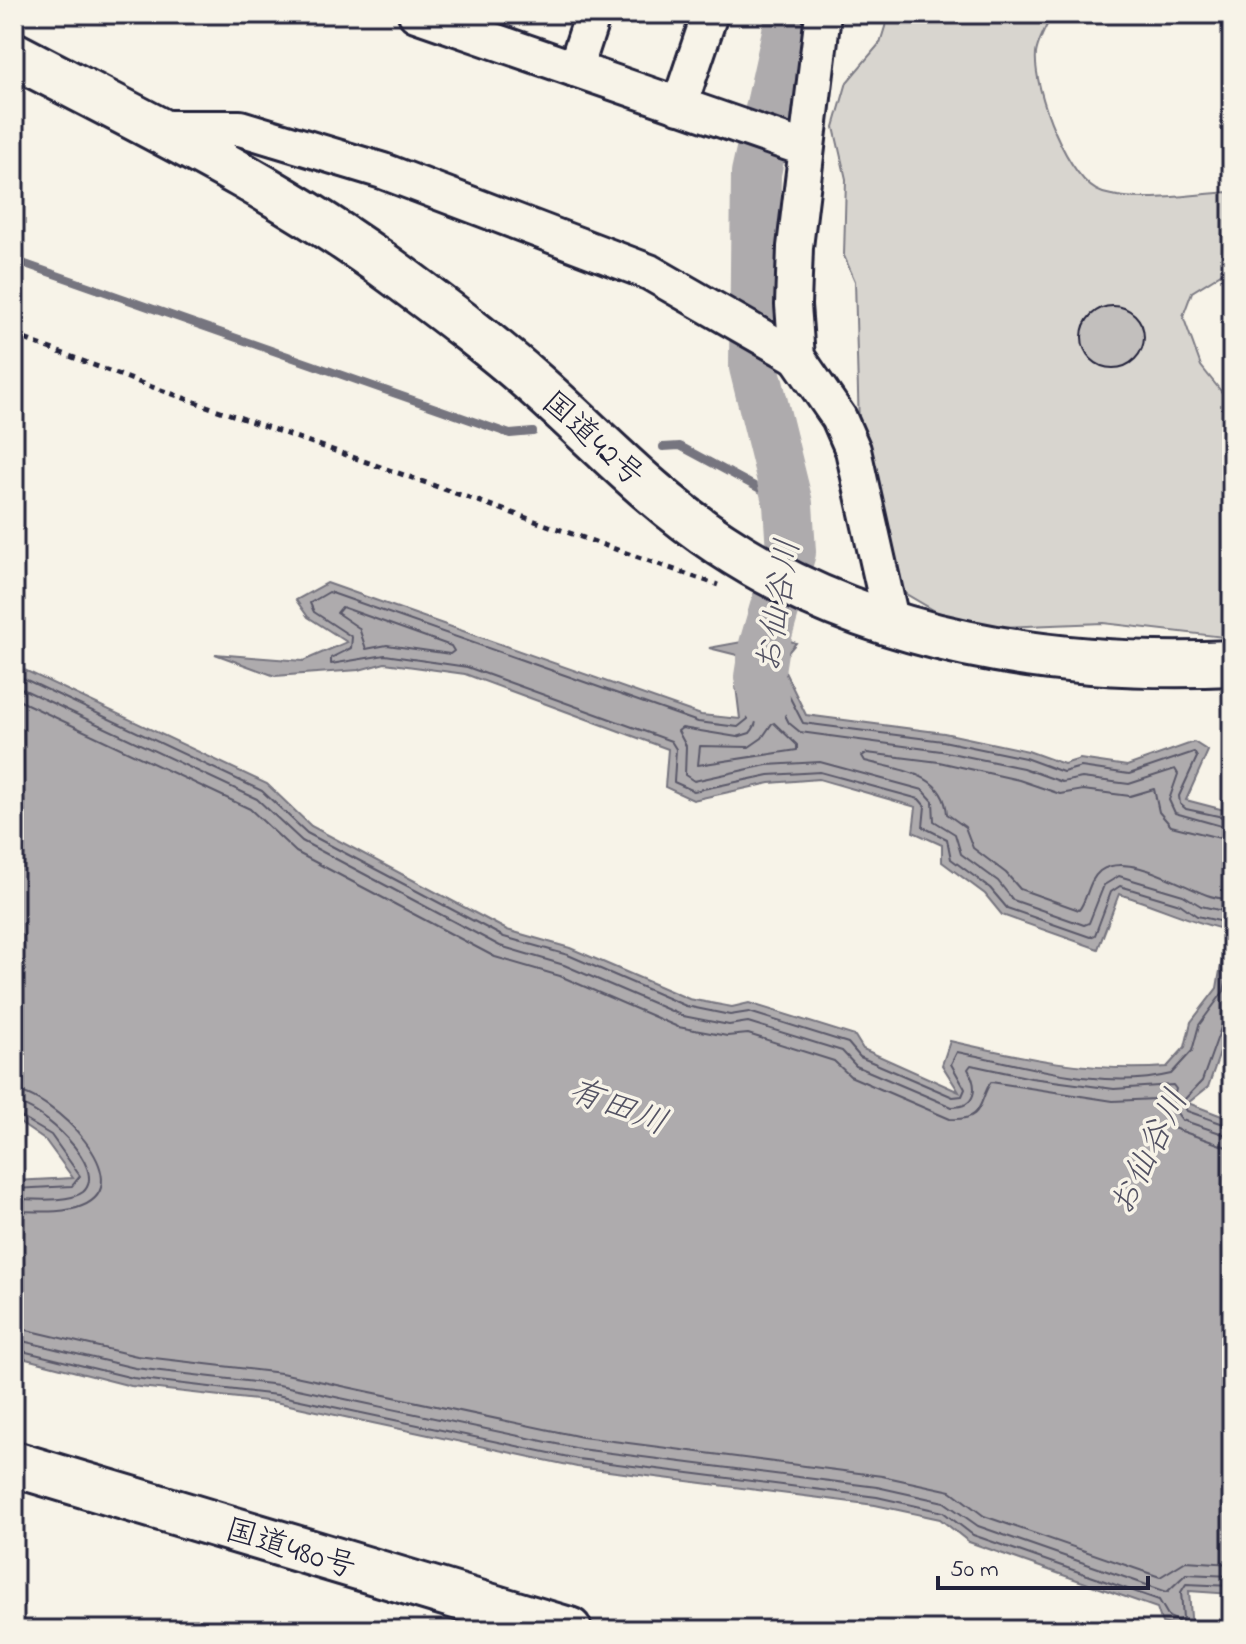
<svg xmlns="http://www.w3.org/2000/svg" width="1246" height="1644" font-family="'Indie Flower','Klee One',sans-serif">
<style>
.green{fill:#d8d5cf;stroke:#7d7c85;stroke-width:2}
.water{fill:#aeabad;stroke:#76747f;stroke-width:2}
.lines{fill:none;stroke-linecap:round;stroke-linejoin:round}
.shore{stroke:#5a5969;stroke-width:2}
.stream{stroke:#76747f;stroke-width:8}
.river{stroke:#aeabad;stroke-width:50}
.building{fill:#c2bfbd;stroke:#22223b;stroke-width:2}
.street-casing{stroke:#22223b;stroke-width:40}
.highway-casing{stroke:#22223b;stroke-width:50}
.path{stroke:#22223b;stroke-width:5;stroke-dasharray:6 6;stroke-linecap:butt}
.street{stroke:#f7f3e8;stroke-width:34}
.highway{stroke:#f7f3e8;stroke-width:44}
.labels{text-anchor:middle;stroke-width:7;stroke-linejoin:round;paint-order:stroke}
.street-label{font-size:32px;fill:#22223b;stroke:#f7f3e8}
.water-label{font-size:34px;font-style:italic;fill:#535263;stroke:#f7f3e8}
</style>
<rect width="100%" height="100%" fill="#f7f3e8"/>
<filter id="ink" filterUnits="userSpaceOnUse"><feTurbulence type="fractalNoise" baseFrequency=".0125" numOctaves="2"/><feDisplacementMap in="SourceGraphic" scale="16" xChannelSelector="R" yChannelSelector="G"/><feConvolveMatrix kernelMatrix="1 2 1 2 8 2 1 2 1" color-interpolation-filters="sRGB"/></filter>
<g filter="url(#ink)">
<path class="green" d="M 889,14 L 1052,14 C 1047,26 1037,42 1036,54 C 1033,88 1068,183 1103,193 C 1142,204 1191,194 1232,192 L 1232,267 L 1192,292 L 1183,316 L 1201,366 L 1232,405 L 1232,638 L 1103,623 L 1000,627 L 947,618 L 901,591 L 859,428 L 855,281 L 844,256 L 846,179 L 834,127 L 847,82 L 880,43 Z"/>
<path class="water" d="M 327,583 L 701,715 L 740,719 L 736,686 L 741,656 L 709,648 L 742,642 L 747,625 L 796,643 L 780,662 L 806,715 L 944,733 L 1028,751 L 1064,764 L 1080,759 L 1127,766 L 1194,742 L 1208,751 L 1186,800 L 1232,812 L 1232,1018 L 1208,1087 L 1188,1103 L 1232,1120 L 1232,1594 L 1189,1591 L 1192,1630 L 1162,1623 L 1157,1608 L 969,1542 L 940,1519 L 875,1505 L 577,1467 L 275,1402 L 131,1386 L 14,1356 L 14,1181 L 73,1178 L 46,1141 L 14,1119 L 14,665 L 267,784 L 311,826 L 507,930 L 570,948 L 689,999 L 732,1007 L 749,1003 L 855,1036 L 863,1049 L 959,1092 L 942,1065 L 950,1041 C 1024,1058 1091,1073 1167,1067 L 1185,1047 L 1191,1022 L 1217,988 L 1227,930 C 1190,922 1156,905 1119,894 L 1098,949 L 1002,915 L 985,894 L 942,862 L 942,845 L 913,832 L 916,807 L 819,779 L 770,783 L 693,800 L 665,787 L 668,749 L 465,674 L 385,663 L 359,670 L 275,676 L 215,654 L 303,661 L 347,642 L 308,617 L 296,600 Z"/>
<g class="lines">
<g class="shore">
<polygon points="342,607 451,646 454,651 450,654 387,645 366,649 359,628 337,613"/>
<path d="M 14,674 L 262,791 L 307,833 L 504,937 L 568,955 L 686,1006 L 730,1015 L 749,1012 L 848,1043 L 860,1057 L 953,1097 L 962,1096 L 965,1089 L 951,1064 L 957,1052 C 1026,1065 1102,1091 1171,1074 L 1192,1051 L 1199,1025 L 1224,991 L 1232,955"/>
<path d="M 14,685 L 257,799 L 302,841 L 500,946 L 564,965 L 683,1016 L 729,1025 L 748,1022 L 842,1051 L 856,1066 L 952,1107 C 977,1107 978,1087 968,1069 L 971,1065 L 1031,1078 L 1114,1089 L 1173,1085 L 1176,1089 L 1172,1106 L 1182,1120 L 1232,1137"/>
<path d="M 14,698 L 250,809 L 296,852 L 495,957 L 560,976 L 678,1027 L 727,1036 L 748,1034 L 834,1061 L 850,1076 L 950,1119 C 986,1121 978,1100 991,1082 L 1113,1101 L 1156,1099 L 1163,1117 L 1173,1128 L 1232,1149"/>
<polygon points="773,722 797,745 797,750 698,765 700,746 749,747 762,738"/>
<path d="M 1232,819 L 1186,809 L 1180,804 L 1179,796 L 1197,757 L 1194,752 L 1129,774 L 1081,767 L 1063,772 L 1025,758 L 943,741 L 803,723 L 773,665 L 779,646 L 756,637 C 739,648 747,698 748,719 L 738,727 L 698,722 L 329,592 L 310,603 L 314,612 L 352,637 L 351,648 L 331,658 L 331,664 L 385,655 L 467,667 L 671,741 L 676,749 L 674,782 L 694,791 L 769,775 L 820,772 L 919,799 L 925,806 L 923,827 L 947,839 L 951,859 L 990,888 L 1007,908 L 1090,937 L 1095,935 L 1111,892 L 1120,886 L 1180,904 L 1197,916 L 1232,924"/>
<path d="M 1232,829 L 1175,813 L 1169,800 L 1178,774 L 1175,769 L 1129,784 L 1082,778 L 1062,782 L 1023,768 L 941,751 L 800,732 L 789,723 L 761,668 L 757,670 C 753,691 765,717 750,733 L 737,737 L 682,728 L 678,731 L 686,746 L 685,775 L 694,781 L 767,765 L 820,762 L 923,790 L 933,801 L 934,821 L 955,834 L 961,854 L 998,881 L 1013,900 L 1084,925 L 1089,923 L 1104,885 L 1119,876 L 1183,895 L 1201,906 L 1232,913"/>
<path d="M 1232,841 L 1171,826 L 1159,812 L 1154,789 L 1130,796 L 1083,790 L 1060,794 L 1019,780 L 939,762 L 867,753 L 862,756 L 865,761 C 898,770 944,772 947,814 L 965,827 L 973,848 L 1006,873 L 1020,889 L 1079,910 C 1088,898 1088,881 1100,871 C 1127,851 1181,886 1207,895 C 1215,898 1224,899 1232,900"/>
<polyline points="1232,1020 1222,1025 1202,1081 1182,1102 1187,1111 1232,1127"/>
<path d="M 14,1091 C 51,1093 142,1182 82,1206 C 63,1214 34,1211 14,1211"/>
<path d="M 14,1103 C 39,1105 110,1168 83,1192 C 69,1203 31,1199 14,1199"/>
<polyline points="14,1113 51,1135 80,1176 72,1186 14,1189"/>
<polyline points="14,1327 137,1356 281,1373 582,1437 882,1476 951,1491 984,1516 1160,1577 1186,1561 1232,1564"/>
<polyline points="14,1339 135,1368 279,1385 580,1449 877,1487 944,1502 978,1526 1167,1592 1186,1574 1232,1576"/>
<polyline points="14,1349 133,1378 277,1395 578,1459 877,1497 943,1512 973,1535 1159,1600 1169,1617 1178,1621 1183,1618 1181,1592 1186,1584 1232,1586"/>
</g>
<g class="stream">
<polyline points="14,260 510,434 533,432"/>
<polyline points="663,447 680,446 788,504"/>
</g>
<polyline class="river" points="765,699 759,677 764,645 791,552 788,504 754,367 756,173 791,14"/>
</g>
<circle class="building" cx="1113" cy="337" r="31"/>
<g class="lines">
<defs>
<g id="street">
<polyline points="416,14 806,149"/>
<polyline points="823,14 795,247 793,305 797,357 839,418 853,450 892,624"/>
<polyline points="575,69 593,14"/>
<polyline points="679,106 710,14"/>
<polyline points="157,128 240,128 383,171 649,272 797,357"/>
</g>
<g id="highway">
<path d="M 14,55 C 144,123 279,187 397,275 C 444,310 491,345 535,384 C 596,438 652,499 721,544 C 869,642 1057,671 1232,663"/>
<polyline points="14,1464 569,1630"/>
</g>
</defs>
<use href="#street" class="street-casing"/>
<use href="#highway" class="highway-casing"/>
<polyline class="path" points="14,335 138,382 718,585"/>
<use href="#street" class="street"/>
<use href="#highway" class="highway"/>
</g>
</g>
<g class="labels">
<g class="street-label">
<text transform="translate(594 438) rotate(42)" y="11">国道42号</text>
<text transform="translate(291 1547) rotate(17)" y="11">国道480号</text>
</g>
<g class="water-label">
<text transform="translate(776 606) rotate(-81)" y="12">お仙谷川</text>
<text transform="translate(619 1105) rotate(21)" y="12">有田川</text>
<text transform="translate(1147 1152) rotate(-64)" y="12">お仙谷川</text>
</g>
</g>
<rect width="1246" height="1644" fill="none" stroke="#f7f3e8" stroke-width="48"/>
<rect x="24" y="24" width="1198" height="1596" fill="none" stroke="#22223b" stroke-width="3" filter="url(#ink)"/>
<path d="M938 1576v12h210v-12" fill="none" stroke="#22223b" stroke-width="4"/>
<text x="950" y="1576" font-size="24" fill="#22223b" stroke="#f7f3e8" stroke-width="6" paint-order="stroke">50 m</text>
</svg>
